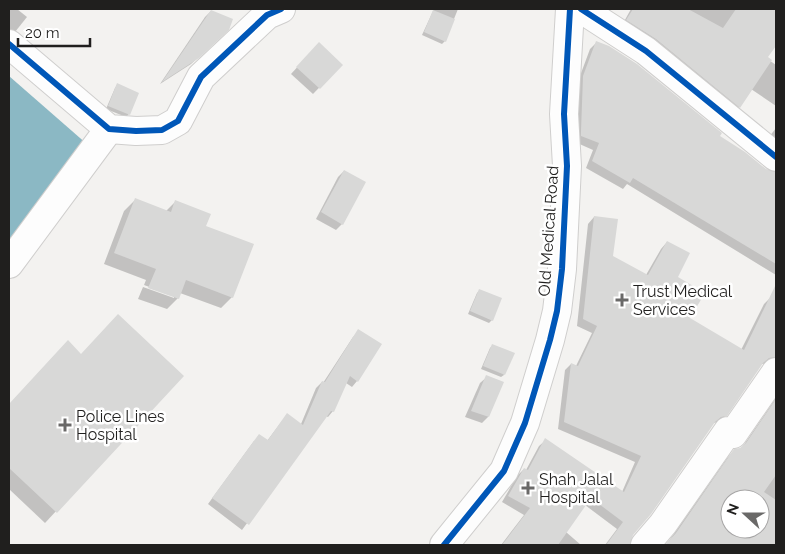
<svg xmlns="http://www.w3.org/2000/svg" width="785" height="554" font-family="Raleway,sans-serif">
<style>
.water{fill:#8bb8c4}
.shadow{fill:#0003;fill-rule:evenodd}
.building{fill:#d8d8d7;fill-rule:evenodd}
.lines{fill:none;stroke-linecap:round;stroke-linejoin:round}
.minor-casing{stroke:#cfcecd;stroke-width:30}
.minor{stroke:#fdfdfd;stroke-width:28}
.cycleway-casing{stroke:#fff;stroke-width:9}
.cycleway{stroke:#0057b8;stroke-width:6}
.poi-dot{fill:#6a6968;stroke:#fff;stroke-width:2}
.labels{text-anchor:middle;stroke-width:5;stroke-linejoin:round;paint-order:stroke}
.street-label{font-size:16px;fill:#201f1e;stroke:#fff}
.poi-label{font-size:16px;fill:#201f1e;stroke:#fff;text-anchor:start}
</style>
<rect width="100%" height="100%" fill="#f3f2f0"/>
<polygon class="water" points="9,76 88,145 9,244"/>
<g class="shadow">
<polygon points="9,9 17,9 27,17 11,37 9,36"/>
<polygon points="434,9 458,9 445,41 442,44 422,35"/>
<polygon points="631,9 776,9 776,44 766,58 776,65 776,106 751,89 739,107 733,113 621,27"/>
<polygon points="211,11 228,29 191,64 160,84 205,17"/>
<polygon points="596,43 718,137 766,170 776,173 776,275 627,184 623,189 586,168 593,150 575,142 577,84 590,49"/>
<polygon points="313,50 341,65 313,94 291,74"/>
<polygon points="117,85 129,114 126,117 106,109 115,88"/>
<polygon points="776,128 776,149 766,141"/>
<polygon points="344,171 342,224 336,230 316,219 338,177"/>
<polygon points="135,200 166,211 176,201 205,226 232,297 221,308 180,293 178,298 167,309 138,299 143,287 174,298 174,296 144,285 146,280 104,264 124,211"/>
<polygon points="594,217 612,257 646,275 661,249 667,242 676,278 689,319 741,350 764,304 770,298 776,301 776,365 770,363 761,364 726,415 719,422 713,423 632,535 629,545 605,545 617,529 585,505 566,532 581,545 501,545 524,515 502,502 517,476 524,469 526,470 539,446 546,440 622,492 635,462 558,429 565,370 571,364 576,366 592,333 577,326 588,224"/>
<polygon points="480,290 492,320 489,323 468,314 477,293"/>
<polygon points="359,331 357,381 352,387 346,383 333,411 328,417 326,416 242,530 208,504 254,441 267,441 282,421 301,424 316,388 322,382 323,383 353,337"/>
<polygon points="493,345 504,375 501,377 481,369 490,348"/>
<polygon points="57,353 81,355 182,376 45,523 9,489 9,405"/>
<polygon points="487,377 488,417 482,423 465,417 480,383"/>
<path d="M 776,398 L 776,423 L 775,426 L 776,427 L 776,545 L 666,545 L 728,457 L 735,450 L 741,449 ZM 730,499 L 760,499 L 760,529 L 730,529 Z"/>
</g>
<g class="building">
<polygon points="633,9 688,9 723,28 736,9 776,9 776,46 768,57 772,60 740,108 656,39 626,20"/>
<polygon points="211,10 233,19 229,30 199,58 162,82"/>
<polygon points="433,10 455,19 446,42 424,32"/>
<polygon points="596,41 609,46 637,64 722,133 720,136 745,152 766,169 776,172 776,264 633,178 630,183 592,161 599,143 581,136 581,131 583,76"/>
<polygon points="319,42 343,65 320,89 296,67"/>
<polygon points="117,83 139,93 130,115 108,106"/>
<polygon points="344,170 366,182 343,225 321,212"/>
<polygon points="135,198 171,212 175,200 211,214 206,226 254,244 233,298 186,280 179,299 148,288 156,269 114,253"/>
<polygon points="594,216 618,219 613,256 648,275 667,241 690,253 678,277 705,293 690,318 744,350 776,284 776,357 769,358 763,363 727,416 721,417 715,422 651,514 633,535 630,545 606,545 623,522 591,498 558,545 502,545 530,508 508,496 524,468 528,470 545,438 624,492 641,456 564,422 571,363 578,366 597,326 583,319"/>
<polygon points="479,289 502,298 493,321 470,311"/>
<polygon points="118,314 184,376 57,513 9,468 9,404 68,340 81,354"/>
<polygon points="358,329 382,344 358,382 350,376 334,412 331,411 249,525 212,498 259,434 268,440 287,413 303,425 322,381 325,382"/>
<polygon points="492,344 515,353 505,375 483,366"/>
<polygon points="486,375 504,382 489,417 471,411"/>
<path d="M 776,399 L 776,475 L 764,492 L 776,500 L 776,545 L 665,545 L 676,533 L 734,449 L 740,448 L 746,443 ZM 730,499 L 760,499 L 760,529 L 730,529 Z"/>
</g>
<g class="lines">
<defs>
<g id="minor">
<polyline points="581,9 646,51 776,157"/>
<polyline points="9,44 109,129 136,131 162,130 178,121 201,77 267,15 281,9"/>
<polyline points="9,264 109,129"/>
<polyline points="444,545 504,471 525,423 550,340 557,311 562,269 567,166 564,114 570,9"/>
<polyline points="645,545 663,524 728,431 733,434 776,372"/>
</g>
</defs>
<use href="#minor" class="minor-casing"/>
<use href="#minor" class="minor"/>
<defs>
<g id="cycleway">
<polyline points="581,9 646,51 776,157"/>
<polyline points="9,44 109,129 136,131 162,130 178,121 201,77 267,15 281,9"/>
<polyline points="444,545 504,471 525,423 550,340 557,311 562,269 567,166 564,114 570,9"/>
</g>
</defs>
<use href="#cycleway" class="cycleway-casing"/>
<use href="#cycleway" class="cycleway"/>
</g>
<g class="poi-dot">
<path d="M619.5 292.5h5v5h5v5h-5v5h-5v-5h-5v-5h5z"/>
<path d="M62.5 417.5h5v5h5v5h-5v5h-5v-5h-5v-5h5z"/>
<path d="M525.5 480.5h5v5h5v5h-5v5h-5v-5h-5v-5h5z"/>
</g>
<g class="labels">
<g class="street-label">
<text transform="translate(548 231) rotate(-86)" y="6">Old Medical Road</text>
</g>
<g class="poi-label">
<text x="633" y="297">Trust Medical<tspan x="633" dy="18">Services</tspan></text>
<text x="76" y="422">Police Lines<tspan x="76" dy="18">Hospital</tspan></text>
<text x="539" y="485">Shah Jalal<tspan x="539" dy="18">Hospital</tspan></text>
</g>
</g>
<rect width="785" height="554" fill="none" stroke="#201f1e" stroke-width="20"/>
<g transform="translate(745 514) rotate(291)"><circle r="24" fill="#ffffff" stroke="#a6a5a5"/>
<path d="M0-4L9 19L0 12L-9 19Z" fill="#6a6968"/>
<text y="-8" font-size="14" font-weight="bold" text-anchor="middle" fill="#201f1e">N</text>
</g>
<path d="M18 38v8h72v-8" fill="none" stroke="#201f1e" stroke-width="2.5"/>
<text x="25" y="38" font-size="15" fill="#201f1e" stroke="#ffffff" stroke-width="4" paint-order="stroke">20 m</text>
</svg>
